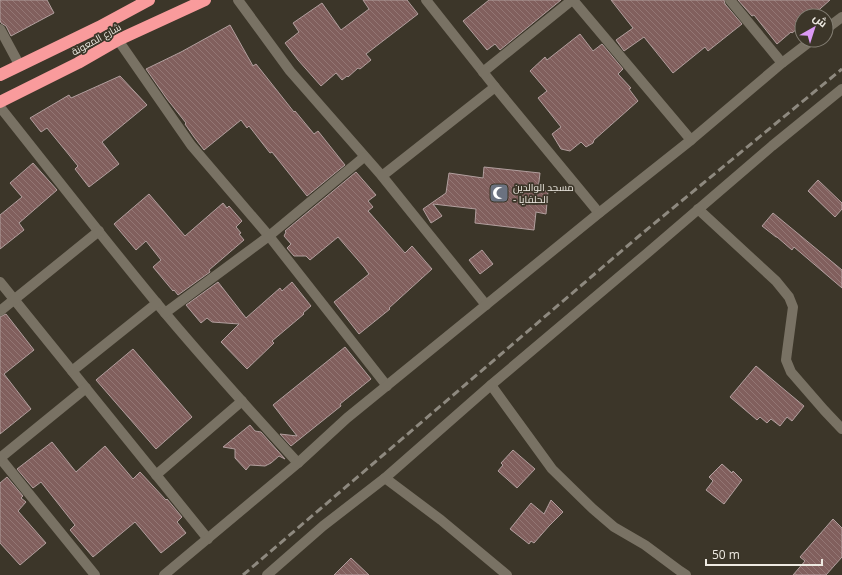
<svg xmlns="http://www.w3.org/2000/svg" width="842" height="575" font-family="'Open Sans',Cairo,sans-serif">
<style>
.building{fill:url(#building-back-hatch);stroke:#b29f9e}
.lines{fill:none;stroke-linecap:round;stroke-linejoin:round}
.street{stroke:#797264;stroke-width:10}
.highway{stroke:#f99b9c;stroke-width:12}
.rail{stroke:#8e897f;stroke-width:3;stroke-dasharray:8 4;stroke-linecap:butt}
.labels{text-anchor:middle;stroke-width:3.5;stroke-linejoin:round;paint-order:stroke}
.street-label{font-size:10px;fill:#eeeae2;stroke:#3c3629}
.poi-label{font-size:10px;fill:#eeeae2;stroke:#3c3629;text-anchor:start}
</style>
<defs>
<pattern id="building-back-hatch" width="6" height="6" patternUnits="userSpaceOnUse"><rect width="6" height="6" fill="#815f5d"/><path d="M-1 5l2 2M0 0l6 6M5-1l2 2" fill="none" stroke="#937674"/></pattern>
</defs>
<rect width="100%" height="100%" fill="#3c3629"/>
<g class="building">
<polygon points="0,0 47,0 54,13 11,36 6,26 1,23 0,20"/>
<polygon points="363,0 407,0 418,14 366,54 371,60 360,69 358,68 348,77 347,76 342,80 336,73 321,86 298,60 285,43 299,32 293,23 322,3 341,30 369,9"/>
<polygon points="489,0 561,0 500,50 495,44 487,50 463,21"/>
<polygon points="611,0 724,0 725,4 742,24 708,51 705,47 673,73 644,37 624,51 616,40 633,28"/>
<polygon points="738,0 830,0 812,16 802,16 802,25 792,33 791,32 777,44 754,15 752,16"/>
<polygon points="230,25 253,66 256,64 294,112 295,111 314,134 318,131 345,165 307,196 272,152 270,153 249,126 247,128 241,120 204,150 194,137 185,124 186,123 167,99 146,69 181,52"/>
<polygon points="580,34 593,51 602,44 623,69 618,74 631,88 629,89 638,101 594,140 593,143 586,147 581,142 570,151 561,149 552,134 561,127 538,98 547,91 530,71 545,57 547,60"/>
<polygon points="120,76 147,105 102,142 119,164 89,187 75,169 78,166 47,128 41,132 30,118 69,95 71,98"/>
<polygon points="33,163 57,190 19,223 24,230 0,249 0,215 22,197 10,183"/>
<polygon points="484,167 540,173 538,190 548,191 546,214 536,212 534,230 475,223 476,209 433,204 442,216 431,223 423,209 446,193 449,173 483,178"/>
<polygon points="356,172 376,195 368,201 373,207 368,211 405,253 412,246 432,269 389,308 390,309 359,334 334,302 369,274 364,267 338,237 310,260 306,256 294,256 287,248 291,244 284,236 286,232 285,231"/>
<polygon points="818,180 842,203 842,209 835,217 808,191"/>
<polygon points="149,194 185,236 223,203 227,208 229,206 242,221 236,227 241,233 239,234 244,240 209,270 210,272 178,295 174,290 173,291 153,267 161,260 146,241 136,250 114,224"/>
<polygon points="773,213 842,270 842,288 794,247 792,250 777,237 776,237 762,226"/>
<polygon points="482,250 493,264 480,274 469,260"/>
<polygon points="218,282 246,318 280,288 282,291 292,282 311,306 303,313 304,314 272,341 274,343 247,369 221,342 239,324 212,322 207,318 201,323 186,305"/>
<polygon points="6,314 34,350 4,374 31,409 0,434 0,317"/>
<polygon points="345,347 371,379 340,404 341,406 291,446 280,434 297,436 273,405"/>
<polygon points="133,349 192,417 156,449 96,380"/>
<polygon points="756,366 804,406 792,421 787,417 780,426 771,419 767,423 760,417 757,420 730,397"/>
<polygon points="250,425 255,431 261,432 285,459 279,456 271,463 265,466 250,465 246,470 235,458 235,449 223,447"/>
<polygon points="52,442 76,472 105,446 133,479 140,472 166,500 167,499 182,517 177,522 186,533 161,553 135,522 93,557 70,530 75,525 41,482 33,488 17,469"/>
<polygon points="513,450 535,469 517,488 498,471 503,465 501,463"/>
<polygon points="722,464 732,473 733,471 742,480 724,504 706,490 713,481 709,477"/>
<polygon points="7,477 23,496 21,498 26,502 18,511 46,543 20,565 0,543 0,483"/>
<polygon points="551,500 563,512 549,526 534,543 531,541 529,544 510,529 531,503 544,514"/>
<polygon points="833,519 842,528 842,557 826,575 793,575 805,561 800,557"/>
<polygon points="351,558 369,575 334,575"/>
</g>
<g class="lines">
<g class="street">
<polyline points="238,0 290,71 382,176 486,305"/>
<polyline points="426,0 495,87 599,213"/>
<polyline points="573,0 691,140"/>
<polyline points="730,0 782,63"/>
<polyline points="0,29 20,66"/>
<polyline points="826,29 842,17"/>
<polyline points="118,40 191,145 269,236 387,386"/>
<polyline points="483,72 572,0"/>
<path d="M 0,107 C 55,176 109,246 165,313 C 208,364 253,414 298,463"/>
<polyline points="382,176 495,87"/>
<polyline points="698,209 776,281 789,297 793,307 787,352 786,360 791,372 824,410 842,429"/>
<polyline points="0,282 208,539"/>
<polyline points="0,311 99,231"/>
<polyline points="165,313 269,236 364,157"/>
<polyline points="72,371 157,303"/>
<polyline points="491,385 552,469 593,509 614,527 645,545 680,571 686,575"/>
<polyline points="0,458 95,575"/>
<polyline points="0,458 86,388"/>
<polyline points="156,475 242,401"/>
<polyline points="385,478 441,520 507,575"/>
<polyline points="164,575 298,463 347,418 599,213 691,140 782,63 812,40"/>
<polyline points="267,575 323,526 385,478 491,385 645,255 772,146 842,89"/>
</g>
<g class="highway">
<polyline points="0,75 99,27 149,0"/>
<polyline points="0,102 78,63 118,40 205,0"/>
</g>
<polyline class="rail" points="243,575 639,236 842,69"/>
</g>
<defs>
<symbol id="mosque-square" viewBox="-11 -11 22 22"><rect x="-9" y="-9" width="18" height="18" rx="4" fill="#6b7280" stroke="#3c3629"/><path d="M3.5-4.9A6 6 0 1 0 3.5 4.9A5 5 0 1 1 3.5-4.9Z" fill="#fff"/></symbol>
</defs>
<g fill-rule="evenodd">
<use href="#mosque-square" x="488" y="182" width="22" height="22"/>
</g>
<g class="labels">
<g class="street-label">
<text transform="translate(96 39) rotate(-29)" y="4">شارع المعونة</text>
</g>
<g class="poi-label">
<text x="513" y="191">مسجد الوالدين<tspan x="513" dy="12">- الحلفايا</tspan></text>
</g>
</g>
<g transform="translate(814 28) rotate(39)"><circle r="19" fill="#3c3629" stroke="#837e73"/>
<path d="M0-3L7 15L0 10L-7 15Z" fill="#db99f5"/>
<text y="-6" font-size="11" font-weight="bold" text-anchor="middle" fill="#eeeae2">ش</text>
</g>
<path d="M706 559v6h116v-6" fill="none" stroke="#eeeae2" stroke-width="2"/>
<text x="712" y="559" font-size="12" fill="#eeeae2" stroke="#3c3629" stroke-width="3" paint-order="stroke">50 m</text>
</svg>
